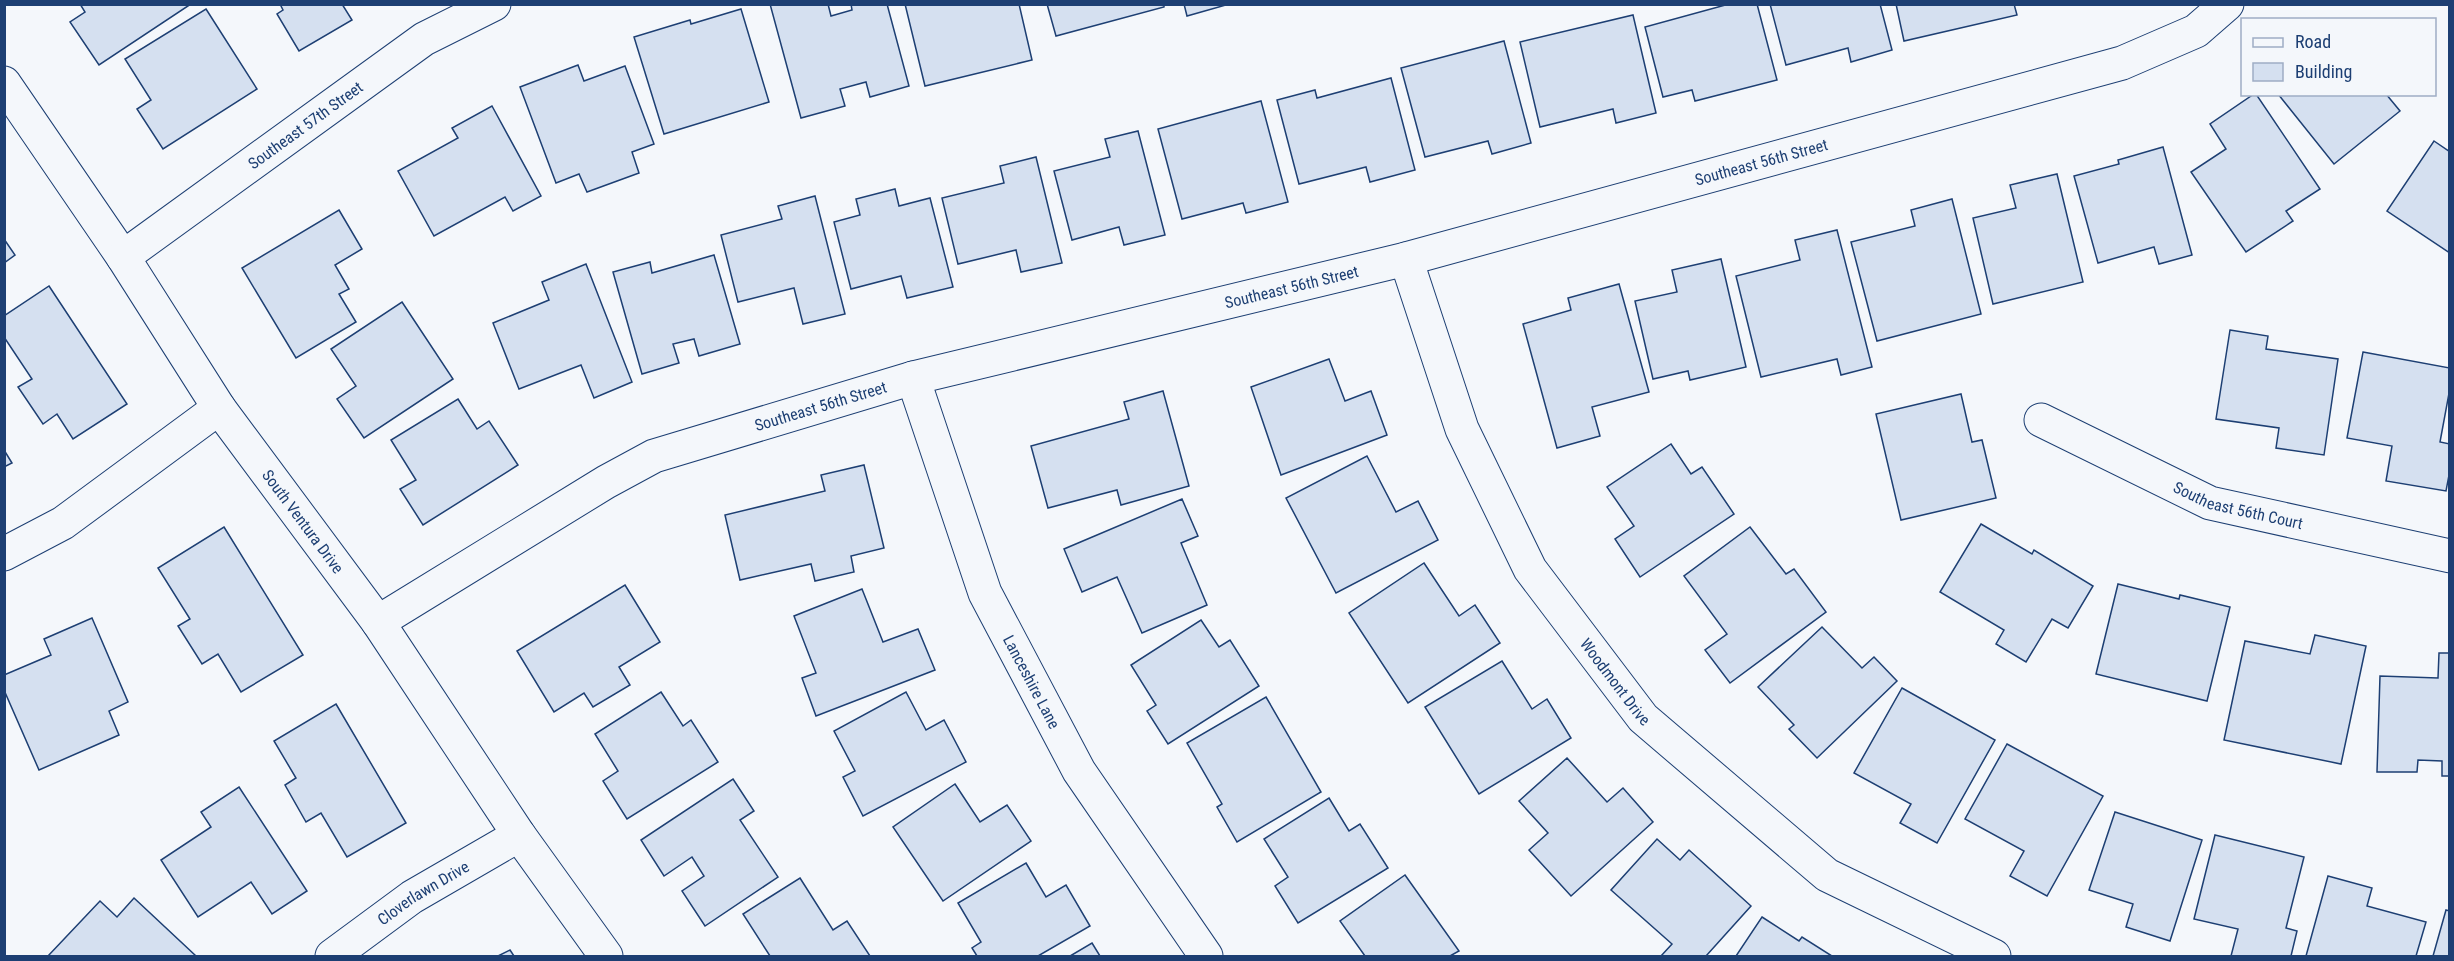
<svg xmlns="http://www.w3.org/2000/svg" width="2454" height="961" font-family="'Roboto Condensed',sans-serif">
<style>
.building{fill:#d5e0f0;stroke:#1d3f73;stroke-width:1.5}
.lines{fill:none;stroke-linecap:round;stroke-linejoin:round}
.street-casing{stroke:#1d3f73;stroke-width:35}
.street{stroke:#f4f7fb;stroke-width:33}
.labels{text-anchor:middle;stroke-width:4.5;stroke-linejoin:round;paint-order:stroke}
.street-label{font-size:16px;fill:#1d3f73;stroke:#f4f7fb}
</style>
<rect width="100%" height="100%" fill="#f4f7fb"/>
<g class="building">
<polygon points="80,4 191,4 99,65 70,22 85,12"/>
<polygon points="280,4 342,4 352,20 299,51 277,14 283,10"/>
<polygon points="770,4 828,4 831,16 852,10 851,4 887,4 909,86 870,97 866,82 840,89 845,106 801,118"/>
<polygon points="905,4 1019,4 1032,60 925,86"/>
<polygon points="1047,4 1164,4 1164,7 1056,36"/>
<polygon points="1184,4 1226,4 1226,5 1187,16"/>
<polygon points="1729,4 1757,4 1777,80 1695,101 1692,90 1663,97 1645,27"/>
<polygon points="1770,4 1880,4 1892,50 1851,62 1848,48 1786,65"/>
<polygon points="1896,4 2014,4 2017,15 1904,41"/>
<polygon points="206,9 257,89 163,149 137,109 151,100 125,59"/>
<polygon points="741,9 769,102 664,134 634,37 690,20 691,24"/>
<polygon points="1633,15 1656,113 1616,123 1613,109 1540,127 1520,42"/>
<polygon points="1504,41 1531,143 1492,154 1488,141 1425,157 1401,68"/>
<polygon points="578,65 584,81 625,66 654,144 632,152 639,173 587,192 579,174 556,183 520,87"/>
<polygon points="1391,78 1415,170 1370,182 1366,167 1299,184 1277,100 1315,90 1317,98"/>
<polygon points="2254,94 2256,94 2320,189 2286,211 2293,221 2246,252 2191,172 2226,149 2210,124"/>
<polygon points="2278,94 2386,94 2400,111 2334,164"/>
<polygon points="1261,101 1288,202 1246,213 1243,203 1182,219 1158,129"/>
<polygon points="492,106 541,196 513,211 505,197 434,236 398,171 458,138 452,128"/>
<polygon points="1138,131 1165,235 1124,245 1119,227 1072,240 1054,171 1110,157 1105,139"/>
<polygon points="2434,141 2450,152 2450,253 2387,211"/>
<polygon points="2163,147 2192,255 2159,264 2154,247 2098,263 2074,176 2119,164 2118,160"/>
<polygon points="1036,157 1062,263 1021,272 1016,250 958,264 942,198 1004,183 1000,166"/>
<polygon points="2057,174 2083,282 1993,304 1973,218 2016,208 2010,185"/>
<polygon points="895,189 899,206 930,198 953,287 907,298 901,276 851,289 834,222 860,215 856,199"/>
<polygon points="815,196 845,314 803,324 794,288 738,302 721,235 782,219 778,206"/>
<polygon points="1952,199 1981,314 1877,341 1851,242 1915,226 1911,210"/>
<polygon points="339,210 362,249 335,265 349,289 339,294 356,322 296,358 242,268"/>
<polygon points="1837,230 1872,367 1841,375 1837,359 1761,377 1736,276 1800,260 1795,240"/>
<polygon points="4,239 15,255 4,263"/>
<polygon points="714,255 740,344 699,356 694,339 673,344 679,363 642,374 613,272 650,262 652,273"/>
<polygon points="1721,259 1746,367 1690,380 1688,371 1653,379 1635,301 1677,292 1672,270"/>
<polygon points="586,264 632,382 594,398 581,365 519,389 493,323 549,300 542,282"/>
<polygon points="1619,284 1649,392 1592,407 1600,436 1557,448 1523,324 1571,310 1568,298"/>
<polygon points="49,286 127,404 73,439 57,414 43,424 18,387 32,379 4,337 4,316"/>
<polygon points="402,302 453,379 364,438 337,399 356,386 331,349"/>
<polygon points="2230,330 2268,336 2266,349 2338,359 2324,455 2276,448 2279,428 2216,419"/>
<polygon points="2363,352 2450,368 2450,388 2440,442 2450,444 2450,470 2446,491 2386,481 2392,446 2347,438"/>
<polygon points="1329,359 1345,401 1371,391 1387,435 1281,475 1251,387"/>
<polygon points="1163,391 1189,486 1121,505 1117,490 1048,508 1031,446 1129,419 1124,402"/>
<polygon points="1961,394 1972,442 1982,440 1996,498 1901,520 1876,414"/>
<polygon points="458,399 477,429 489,421 518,465 423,525 400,489 416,480 391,440"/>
<polygon points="1671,444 1691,474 1702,467 1734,514 1640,577 1615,539 1634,526 1607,487"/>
<polygon points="4,450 12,463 4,467"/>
<polygon points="1367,456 1396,512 1418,501 1438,540 1336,593 1286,498"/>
<polygon points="864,465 884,548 851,556 854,572 815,581 811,564 740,580 725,515 825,491 821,475"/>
<polygon points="1182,499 1198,536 1181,543 1207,605 1142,633 1117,577 1082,592 1064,549"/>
<polygon points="1981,524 2032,554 2034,550 2093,586 2068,628 2052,619 2026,662 1996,644 2004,630 1940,592"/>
<polygon points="224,527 303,655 241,692 218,654 202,664 178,626 190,619 158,568"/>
<polygon points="1750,527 1786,574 1794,569 1826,612 1730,683 1705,650 1727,634 1684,576"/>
<polygon points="1424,563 1459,616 1475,605 1500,643 1408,703 1349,613"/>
<polygon points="2118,584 2179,599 2180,595 2230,607 2207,701 2096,674"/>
<polygon points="625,585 660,642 619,667 630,685 593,707 584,693 554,712 517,651"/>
<polygon points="862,589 883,642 918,629 935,670 816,716 802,678 816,673 794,616"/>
<polygon points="92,618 128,702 109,711 119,735 39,770 4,690 4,675 51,655 44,639"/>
<polygon points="1201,620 1219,647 1230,640 1259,686 1168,744 1147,711 1156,705 1131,665"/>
<polygon points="1822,627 1862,668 1874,657 1897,681 1817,758 1789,729 1794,725 1758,687"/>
<polygon points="2315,635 2366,646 2341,764 2224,740 2245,641 2310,654"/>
<polygon points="2439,653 2450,653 2450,776 2442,776 2442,761 2418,760 2417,772 2377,772 2380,676 2438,678"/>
<polygon points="1502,661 1532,709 1547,699 1571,738 1479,794 1425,707"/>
<polygon points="1902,688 1995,740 1937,843 1900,823 1911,804 1854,773"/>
<polygon points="661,692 683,726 691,720 718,762 627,819 603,781 618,771 595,734"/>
<polygon points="906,692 926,730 944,720 966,762 863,816 843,777 855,771 834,731"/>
<polygon points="1266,697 1321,792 1237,842 1217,807 1222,804 1187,743"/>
<polygon points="336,704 406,823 347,857 321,813 306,822 285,785 296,778 274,741"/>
<polygon points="2007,744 2103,796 2047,896 2010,876 2024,851 1965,819"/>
<polygon points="1567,758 1607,802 1623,788 1653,822 1571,896 1529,850 1548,833 1519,801"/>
<polygon points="733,779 754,811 740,820 778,877 705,926 682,891 704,876 692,857 664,876 641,840"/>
<polygon points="955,784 980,822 1007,805 1031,841 943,901 893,827"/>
<polygon points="239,787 307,891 272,914 251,882 198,917 161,860 211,827 201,812"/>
<polygon points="1329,798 1349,831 1360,824 1388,868 1298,923 1275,886 1288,877 1264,839"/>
<polygon points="2115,812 2202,840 2170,941 2126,927 2133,904 2089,890"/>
<polygon points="2215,835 2304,857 2286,928 2297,931 2291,956 2231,956 2238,929 2194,919"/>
<polygon points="1657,839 1680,860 1689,850 1751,906 1706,956 1661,956 1672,944 1611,890"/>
<polygon points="1026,863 1046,897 1066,885 1090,926 1038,956 977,956 972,948 981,942 958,903"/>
<polygon points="1405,875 1459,951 1450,956 1365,956 1340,921"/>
<polygon points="2328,876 2372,888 2367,906 2426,922 2416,956 2306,956"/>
<polygon points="800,878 833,930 847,921 870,956 770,956 743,914"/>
<polygon points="134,898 196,956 48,956 100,901 117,917"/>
<polygon points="2446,910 2450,911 2450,956 2433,956"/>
<polygon points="1762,917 1799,941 1802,937 1832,956 1736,956"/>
<polygon points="1092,943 1100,956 1070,956"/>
<polygon points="510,950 514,956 498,956"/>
</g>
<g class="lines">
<defs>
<g id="street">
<path id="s1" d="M 4,83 L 123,257 L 219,408 L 378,622 L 519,835 L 606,956"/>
<path id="s2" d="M 123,257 L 424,39 L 494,4"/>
<path id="s3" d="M 1406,259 L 1462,429 L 1530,569 L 1643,718 L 1827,875 L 1994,956"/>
<path id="s4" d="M 913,378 L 985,593 L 1079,771 L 1206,956"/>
<path id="s5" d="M 2041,420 L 2210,503 L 2450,556"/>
<polyline points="4,554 63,523 219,408"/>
<path id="s6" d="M 378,622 L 606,482 L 654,456 L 913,378 L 1406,259 L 2122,63 L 2196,31 L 2227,4"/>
<path id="s7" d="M 332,956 L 412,897 L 519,835"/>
</g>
</defs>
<use href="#street" class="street-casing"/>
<use href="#street" class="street"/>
</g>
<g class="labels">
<g class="street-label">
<text dy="6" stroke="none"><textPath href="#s2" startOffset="225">Southeast 57th Street</textPath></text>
<text dy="6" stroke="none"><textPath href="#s6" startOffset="1468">Southeast 56th Street</textPath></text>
<text dy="6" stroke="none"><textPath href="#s6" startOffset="982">Southeast 56th Street</textPath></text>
<text dy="6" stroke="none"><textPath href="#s6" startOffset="496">Southeast 56th Street</textPath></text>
<text dy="6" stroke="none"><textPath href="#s5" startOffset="216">Southeast 56th Court</textPath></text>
<text dy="6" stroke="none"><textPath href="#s1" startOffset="531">South Ventura Drive</textPath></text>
<text dy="6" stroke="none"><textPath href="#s3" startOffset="476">Woodmont Drive</textPath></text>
<text dy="6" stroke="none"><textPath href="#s4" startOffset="327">Lanceshire Lane</textPath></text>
<text dy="6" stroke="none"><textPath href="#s7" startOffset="111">Cloverlawn Drive</textPath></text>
</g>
</g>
<rect width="2454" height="961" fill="none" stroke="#1d3f73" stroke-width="12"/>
<rect x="2241" y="18" width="195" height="78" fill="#f4f7fb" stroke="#9eadc5" stroke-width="1.5"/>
<rect x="2253" y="38" width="30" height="9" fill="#f4f7fb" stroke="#9eadc5" stroke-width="1.5"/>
<text x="2295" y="48" font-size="18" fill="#1d3f73">Road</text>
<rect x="2253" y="63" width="30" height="18" fill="#d5e0f0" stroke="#9eadc5" stroke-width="1.5"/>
<text x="2295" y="78" font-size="18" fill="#1d3f73">Building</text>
</svg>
